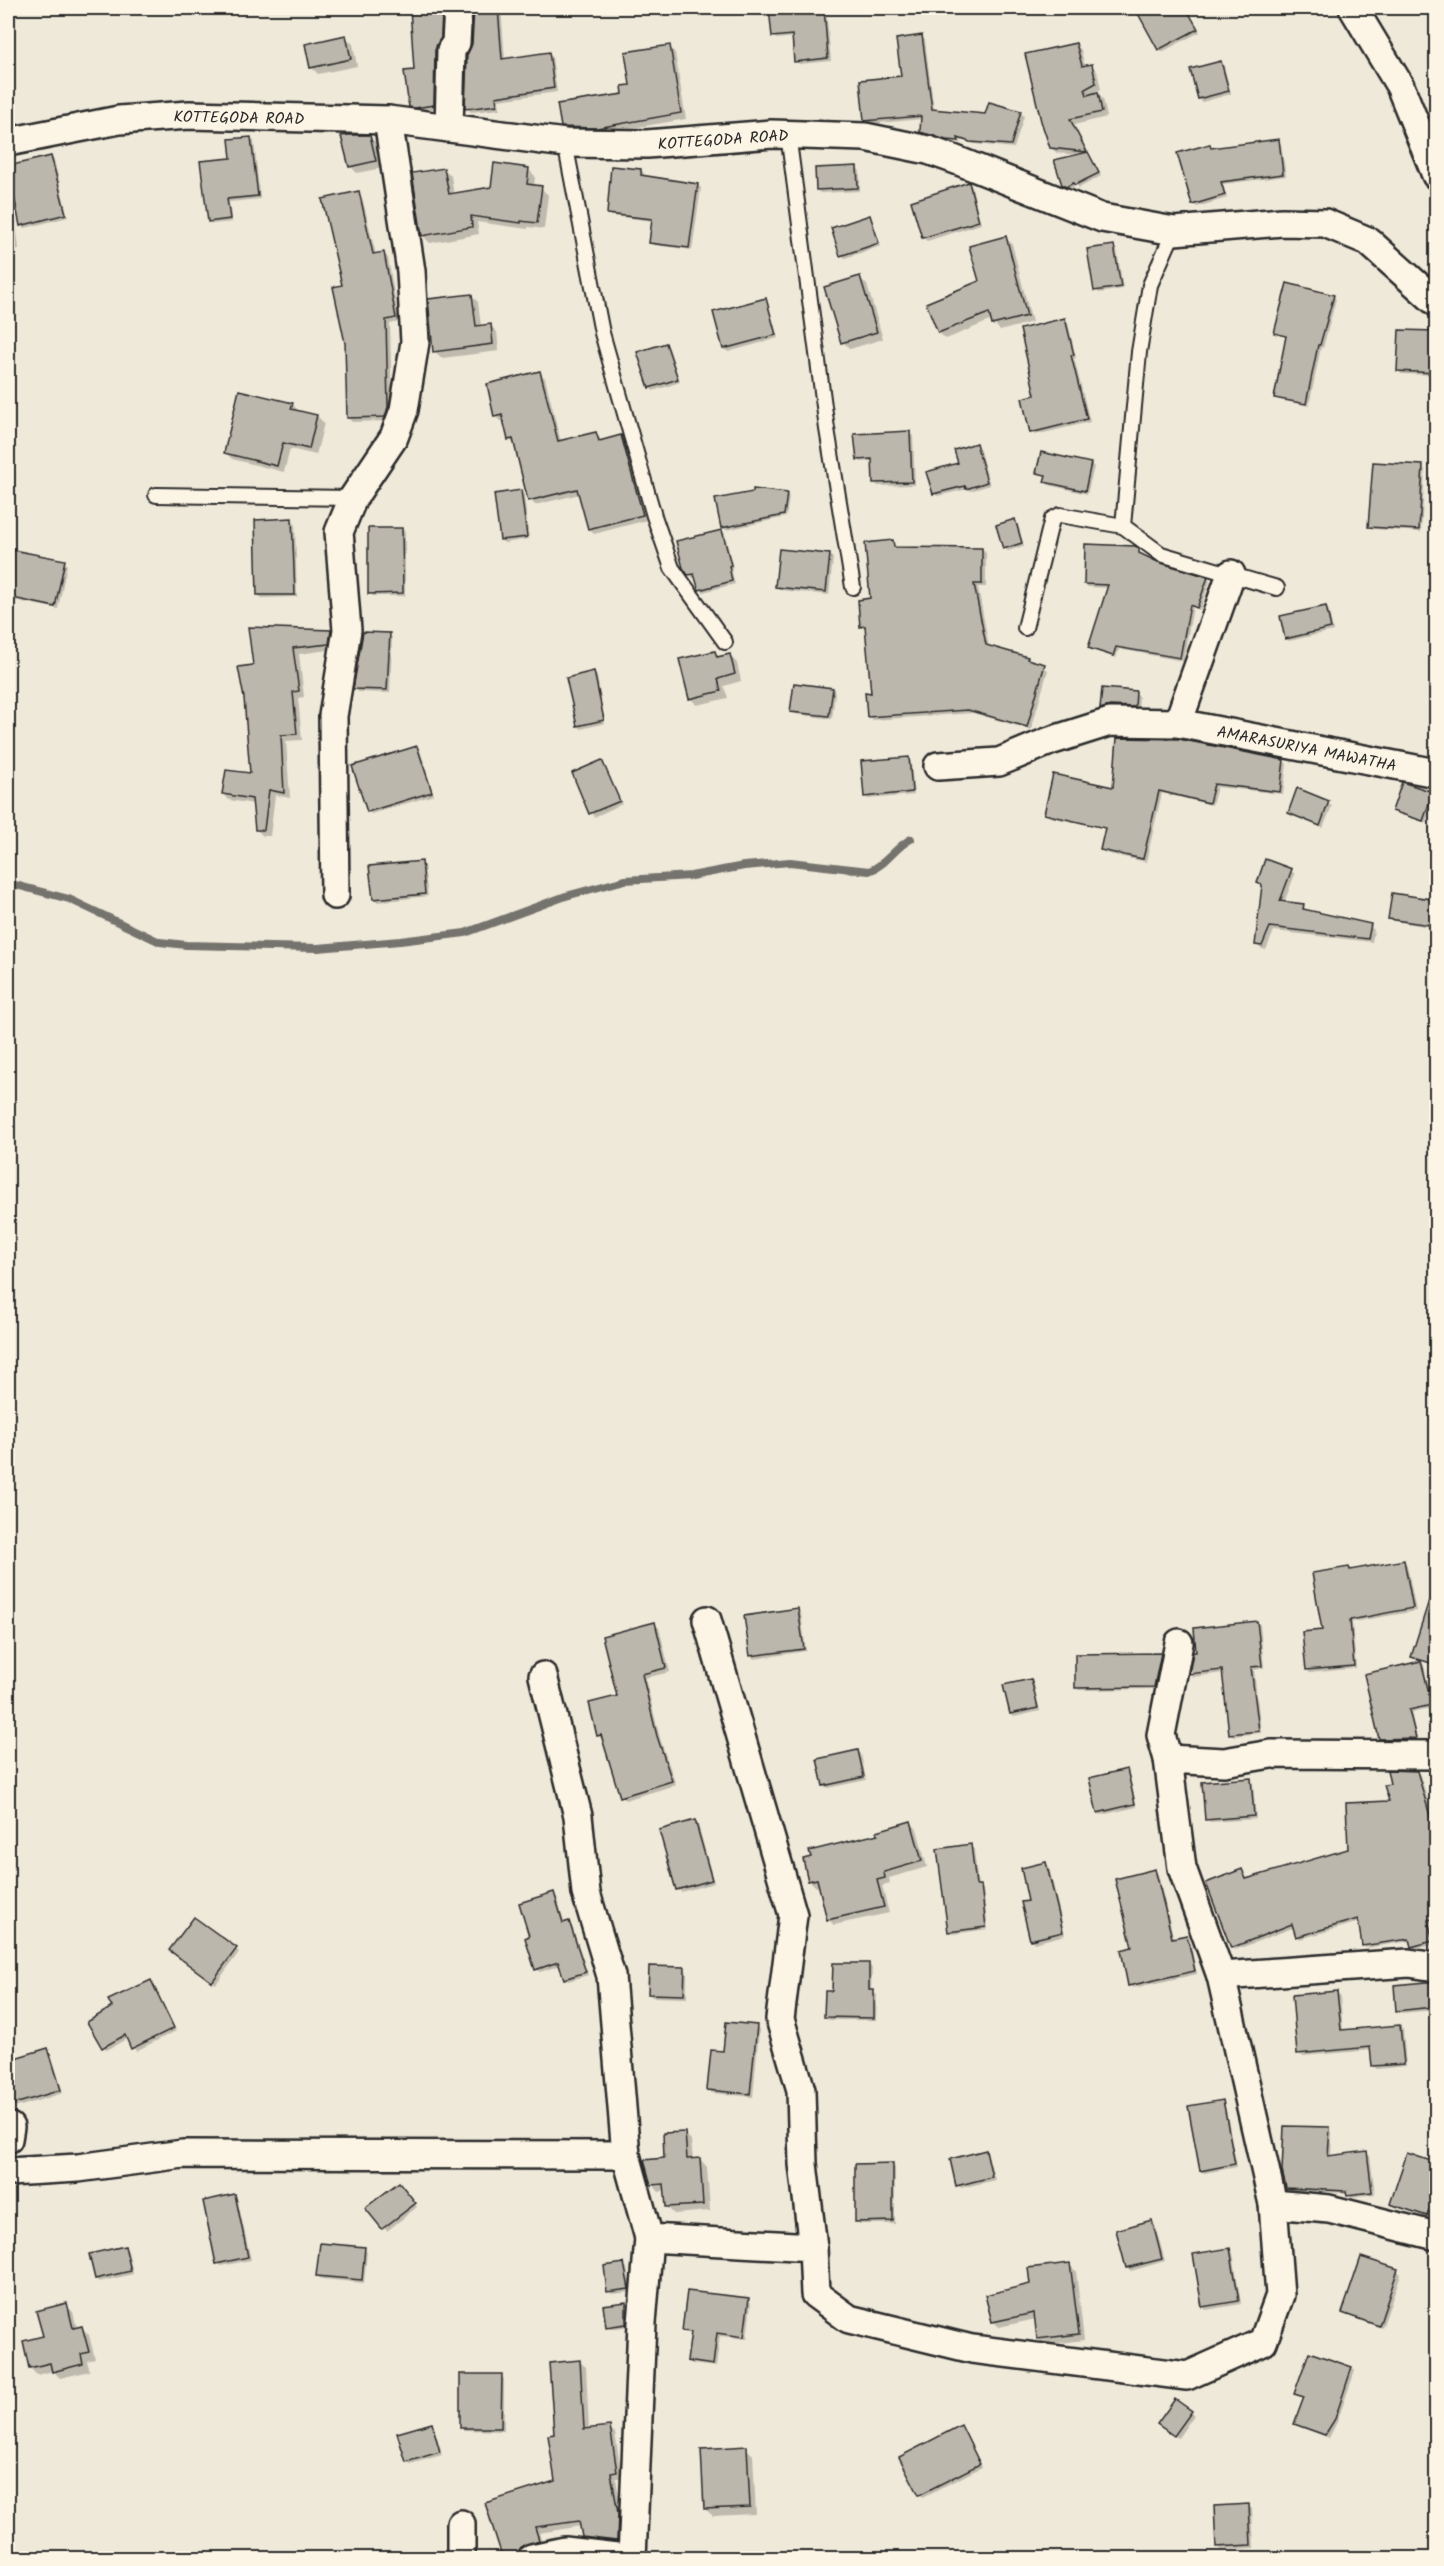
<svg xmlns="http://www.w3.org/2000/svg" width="1444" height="2566" font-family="Kalam,sans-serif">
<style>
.shadow{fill:#0003}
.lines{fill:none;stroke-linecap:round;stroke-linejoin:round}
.stream{stroke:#75736d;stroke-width:8}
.building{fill:#bcb7ac;stroke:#2b2b2b;stroke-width:1.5}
.lane-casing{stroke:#2b2b2b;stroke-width:18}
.street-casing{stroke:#2b2b2b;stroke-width:32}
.lane{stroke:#fcf5e5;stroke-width:14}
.street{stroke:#fcf5e5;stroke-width:27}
.labels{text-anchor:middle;stroke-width:4.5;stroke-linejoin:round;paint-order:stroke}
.street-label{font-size:16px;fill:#2b2b2b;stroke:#fcf5e5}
</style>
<rect width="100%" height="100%" fill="#efe9da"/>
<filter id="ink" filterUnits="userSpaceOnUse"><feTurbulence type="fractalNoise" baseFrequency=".0167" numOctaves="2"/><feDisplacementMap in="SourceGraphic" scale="12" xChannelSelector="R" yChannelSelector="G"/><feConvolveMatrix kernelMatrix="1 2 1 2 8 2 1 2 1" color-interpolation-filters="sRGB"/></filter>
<g filter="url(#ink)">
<g class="shadow">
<polygon points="411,8 447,8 437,108 415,110 411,106 415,71"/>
<polygon points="475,8 501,8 505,60 548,53 552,57 557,92 499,100 500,109 471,112 467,108"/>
<polygon points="771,8 826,8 831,61 799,64 796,61 794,37 777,39 773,36"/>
<polygon points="1137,8 1186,8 1200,32 1162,52"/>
<polygon points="1410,8 1436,8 1436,9 1415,15"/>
<polygon points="345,37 353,44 357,66 318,74 311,67"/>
<polygon points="922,37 925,40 934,111 986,116 990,104 1021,113 1024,116 1014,148 974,144 960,140 961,143 950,142 924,135 921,132 922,119 868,124 865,121 903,77"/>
<polygon points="1076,44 1081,50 1085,67 1091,66 1097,71 1101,89 1096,92 1103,99 1107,117 1074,125 1101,176 1079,188 1077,185 1070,189 1064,185 1078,155 1057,153 1051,148"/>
<polygon points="669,46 675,53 686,119 604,133 568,132 562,126 625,95"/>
<polygon points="1221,63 1224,66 1231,94 1202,102 1199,99"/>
<polygon points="370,137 377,144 382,168 357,173 350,166"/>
<polygon points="250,138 254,141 260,199 229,202 232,222 212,224 209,221 233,159"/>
<polygon points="1278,141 1281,144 1286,176 1223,184 1227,198 1197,207 1194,204 1209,146 1213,150"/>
<polygon points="51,157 54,160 68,217 25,228 22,225 8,167"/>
<polygon points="856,167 860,171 860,191 820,193 817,190"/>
<polygon points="444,169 451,176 454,195 492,188 528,169 535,176 534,187 541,188 548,195 544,229 528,227 528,229 477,222 479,234 430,243 423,236"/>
<polygon points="641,170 644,173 643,177 698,185 701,188 692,250 654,245 650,242 653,221 612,216 608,213"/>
<polygon points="969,184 972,187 981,224 927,241 923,238"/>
<polygon points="358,193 362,197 376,255 384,253 388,258 399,322 390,324 392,411 389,421 352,422 348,418 343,286"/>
<polygon points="869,217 881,246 845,258 841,255"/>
<polygon points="8,220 13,220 16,223 19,249 8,251"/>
<polygon points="1006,238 1012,244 1032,322 1000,331 992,320 946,339 939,333 928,304 981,282"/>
<polygon points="1113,246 1117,250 1123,289 1099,293 1096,290"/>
<polygon points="860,278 867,285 883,339 850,349 843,342"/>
<polygon points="471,295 478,302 481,326 490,325 497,332 499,351 442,358 434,351"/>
<polygon points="1333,296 1336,299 1323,348 1321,347 1309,406 1279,400 1276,397 1288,338 1276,333"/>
<polygon points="765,299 768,303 778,338 728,352 725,349 715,313"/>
<polygon points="1065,320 1068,323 1076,358 1074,358 1090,422 1035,435 1031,432"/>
<polygon points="1436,333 1436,375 1401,374 1398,370"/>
<polygon points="666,345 669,348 680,382 653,391 650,387"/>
<polygon points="540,373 545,378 561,442 596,433 602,442 621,437 626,442 647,520 594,534 589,529 580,494 535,505 530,500 514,444 509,439 505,420 500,421 495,416"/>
<polygon points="292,404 299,411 317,416 324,423 316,455 290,449 284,472 232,459 225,452"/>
<polygon points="909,433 913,436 915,485 878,486 875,483 874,461 861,462 858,459"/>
<polygon points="975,445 979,448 990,485 970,491 968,489 937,496 934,493"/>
<polygon points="1042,453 1091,464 1094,467 1087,494 1049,485 1046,482 1047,477 1038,473"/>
<polygon points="1422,467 1425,470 1421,532 1373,529 1370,526"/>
<polygon points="521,491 524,495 529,539 504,543 501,540"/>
<polygon points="786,494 789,497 786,517 726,530 723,527"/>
<polygon points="292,520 295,523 297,597 262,598 258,595"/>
<polygon points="1015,521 1018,524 1024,546 1008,551 1004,548"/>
<polygon points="402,529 405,532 405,596 373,596 370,593"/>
<polygon points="722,531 725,534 733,568 731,569 735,584 703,592 696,577 693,578 689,574"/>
<polygon points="893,542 897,548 982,549 986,553 986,587 978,587 989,647 1027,658 1048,670 1031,730 973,713 873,720 868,716 873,695 866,630 861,626"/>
<polygon points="8,550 64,562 67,565 58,609 8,599"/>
<polygon points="1138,550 1142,556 1158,564 1207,578 1210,581 1200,610 1193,607 1183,661 1119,649 1116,658 1090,647 1109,588 1088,587 1085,584"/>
<polygon points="830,555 833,558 829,595 780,590 777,587"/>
<polygon points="1326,608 1329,611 1333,631 1289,641 1286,638"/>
<polygon points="250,628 330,632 336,638 335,649 299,654 304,697 298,698 302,740 286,741 290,798 275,795 270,836 263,836 256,829 254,804 229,800 223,794 252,775 255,667"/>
<polygon points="389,634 392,638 390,693 358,692 355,688"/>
<polygon points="715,653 720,658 730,656 737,663 741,681 724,686 728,698 697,705 690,698"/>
<polygon points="594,673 597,676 605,723 581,729 578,725"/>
<polygon points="832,689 835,693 832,719 795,714 792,711"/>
<polygon points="1136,693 1139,696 1138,709 1104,711 1101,708"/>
<polygon points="416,747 420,750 434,795 371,814 368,811"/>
<polygon points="908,758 911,762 914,795 868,799 865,796"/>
<polygon points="1283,761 1287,764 1283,794 1217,787 1212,805 1162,793 1146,862 1105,853 1102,850 1107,829 1049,817 1046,813 1115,789"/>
<polygon points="602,762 622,804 594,817 574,774"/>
<polygon points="1298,790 1332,806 1323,828 1289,813"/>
<polygon points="1432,793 1435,796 1426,823 1394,811"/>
<polygon points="421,863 424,866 428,896 378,902 374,899"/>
<polygon points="1291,871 1295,874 1284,903 1303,905 1307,912 1370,926 1374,930 1372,942 1274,931 1266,950 1260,948 1256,944 1262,886 1258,882"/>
<polygon points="1436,902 1436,928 1393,921 1390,918"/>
<polygon points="1404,1562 1407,1565 1416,1611 1352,1622 1356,1668 1310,1673 1307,1669 1349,1569 1351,1571"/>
<polygon points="798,1610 801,1613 806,1651 754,1659 751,1656"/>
<polygon points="1257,1622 1260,1625 1264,1668 1254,1670 1261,1733 1234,1736 1230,1733 1223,1673 1193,1677 1191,1674 1194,1654"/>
<polygon points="654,1624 659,1628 670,1672 645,1678 661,1742 676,1785 625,1800 621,1796 603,1739 598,1735"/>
<polygon points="1160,1654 1163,1657 1157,1689 1079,1690 1076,1687"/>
<polygon points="1421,1662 1424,1665 1433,1708 1411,1713 1418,1741 1384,1741 1381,1738"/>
<polygon points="1031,1680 1034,1684 1040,1711 1014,1717 1011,1714"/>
<polygon points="857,1751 861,1754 866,1780 828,1788 824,1785"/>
<polygon points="1126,1771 1129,1774 1137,1807 1101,1815 1098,1812"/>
<polygon points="1417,1772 1420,1775 1436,1828 1436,1921 1430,1923 1436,1944 1415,1949 1411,1941 1366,1948 1363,1945 1360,1922 1300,1939 1295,1927 1235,1950 1232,1947 1242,1870 1248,1880 1349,1850"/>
<polygon points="1250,1780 1253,1783 1256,1819 1210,1822 1207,1819"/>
<polygon points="695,1821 698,1824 714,1883 681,1892 678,1889"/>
<polygon points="911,1823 917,1829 927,1867 889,1878 890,1884 882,1886 889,1913 834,1925 828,1919 820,1886 816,1887 810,1881 880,1835"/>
<polygon points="970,1846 974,1849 978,1886 983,1889 988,1929 953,1934 949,1931"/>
<polygon points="1046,1864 1049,1867 1065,1935 1034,1943 1031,1939 1030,1902"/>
<polygon points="1155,1871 1158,1874 1174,1940 1187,1937 1190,1940 1197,1974 1133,1988 1130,1985 1134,1948"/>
<polygon points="554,1894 557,1897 565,1924 569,1923 572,1926 588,1975 568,1981 561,1965 540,1972 536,1969 531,1937"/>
<polygon points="195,1919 239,1952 216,1984 174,1953"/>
<polygon points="869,1965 872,1968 871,1991 877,1995 876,2020 829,2020 826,2017 834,1992"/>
<polygon points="684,1968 687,1972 687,1998 652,1997 649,1994"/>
<polygon points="150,1982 176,2031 136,2051 128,2038 107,2050 89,2022"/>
<polygon points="1431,1984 1434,1987 1436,2010 1401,2013 1398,2010"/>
<polygon points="1337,1992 1340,1996 1343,2031 1399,2026 1403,2029 1406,2066 1377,2069 1373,2066 1372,2050 1302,2056 1299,2053"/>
<polygon points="756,2026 759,2030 753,2097 712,2093 709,2090 724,2052"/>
<polygon points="48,2050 51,2053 63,2093 8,2110 8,2062"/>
<polygon points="1222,2102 1225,2105 1237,2167 1204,2173 1201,2170"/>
<polygon points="1329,2129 1332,2132 1331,2158 1366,2153 1370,2156 1375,2194 1352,2197 1348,2193 1290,2191 1287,2188"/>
<polygon points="684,2133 691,2140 693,2160 700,2159 707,2167 710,2211 674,2214 667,2207 666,2191 659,2192 652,2184"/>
<polygon points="985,2152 988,2155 995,2180 961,2188 958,2185"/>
<polygon points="892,2165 895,2168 895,2224 860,2224 857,2221"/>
<polygon points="1436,2165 1436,2199 1430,2218 1395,2207 1392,2204"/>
<polygon points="401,2187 417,2207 387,2231 368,2208"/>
<polygon points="234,2195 237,2198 251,2260 221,2266 218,2263"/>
<polygon points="1151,2222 1155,2225 1165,2261 1131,2271 1128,2268 1117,2231"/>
<polygon points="124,2247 128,2251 133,2274 99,2282 96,2279 91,2255"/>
<polygon points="364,2249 367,2252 364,2283 321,2279 318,2276"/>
<polygon points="1230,2250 1233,2253 1241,2304 1206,2310 1203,2307"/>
<polygon points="624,2265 627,2268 631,2292 612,2294 609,2291"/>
<polygon points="1069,2265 1076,2271 1084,2340 1045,2345 1038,2339 1036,2319 999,2327 993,2321 1032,2286"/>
<polygon points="1397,2271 1401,2274 1382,2328 1344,2313"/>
<polygon points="748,2300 751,2303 747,2339 720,2336 716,2367 692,2364 688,2361 692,2334 684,2330"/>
<polygon points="626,2303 629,2306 629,2326 611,2329 608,2326"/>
<polygon points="66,2305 73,2312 77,2329 82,2328 89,2335 95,2359 87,2361 90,2371 60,2378 53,2371 37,2375 30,2368 45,2337"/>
<polygon points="580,2362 586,2367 589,2430 609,2427 615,2433 622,2478 616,2478 623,2520 622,2546 589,2542 583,2536 581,2526 539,2533 544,2546 524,2558 505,2558 557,2482 555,2435"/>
<polygon points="1352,2368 1355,2371 1337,2422 1329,2438 1299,2426 1296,2423 1305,2399 1296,2393"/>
<polygon points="501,2376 504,2379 504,2431 464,2430 461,2427"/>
<polygon points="1191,2412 1194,2415 1178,2438 1162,2427"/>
<polygon points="431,2425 434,2428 441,2450 407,2460"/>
<polygon points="961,2427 982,2467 923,2497 920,2494"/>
<polygon points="746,2448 753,2455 756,2514 713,2516 705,2509"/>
<polygon points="441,2453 442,2455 410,2464 408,2462"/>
<polygon points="1249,2506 1252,2509 1254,2548 1221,2550 1218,2547"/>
</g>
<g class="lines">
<path class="stream" d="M 8,883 L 69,899 L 160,942 L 186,945 L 318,948 L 400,941 L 465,933 L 566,896 L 625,880 L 691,876 L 744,866 L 790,862 L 869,871 C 885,866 895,847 911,839"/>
</g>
<g class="building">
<polygon points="410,8 442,8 441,38 435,50 434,105 415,108 409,107 404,71 414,70"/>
<polygon points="474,8 498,8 502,59 549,52 554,88 496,97 497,105 465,109 467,55 472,44"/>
<polygon points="769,8 824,8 828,58 794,62 792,35 772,37"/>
<polygon points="1135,8 1186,8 1198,29 1158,50"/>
<polygon points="346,35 351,59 310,68 305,44"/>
<polygon points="922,35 932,109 985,114 989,102 1021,111 1011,145 970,142 958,138 959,141 946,140 920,132 921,116 864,121 860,80 901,76 896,39"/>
<polygon points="1076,43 1082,66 1092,64 1096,83 1085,89 1087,95 1098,92 1102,112 1070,119 1087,152 1050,148 1041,121 1025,54"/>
<polygon points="670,45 681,113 597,128 561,127 557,104 623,94 622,86 630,85 625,52"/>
<polygon points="1221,61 1229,91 1198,99 1190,69"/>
<polygon points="348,135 370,135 376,161 349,167 341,136"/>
<polygon points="251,137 258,196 227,199 230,219 208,222 200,161 231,158 229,139"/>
<polygon points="1279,139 1283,174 1221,182 1225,195 1192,205 1177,153 1210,144 1211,148"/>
<polygon points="1088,152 1099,173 1075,185 1073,183 1066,187 1062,185 1054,160"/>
<polygon points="51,156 66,214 20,226 8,166"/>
<polygon points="494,163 529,168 527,184 542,186 537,223 521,221 521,223 471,216 472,227 422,236 412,173 444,168 449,194 491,187"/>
<polygon points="611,166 641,169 641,175 698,184 689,248 649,243 652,219 607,214"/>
<polygon points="857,166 858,188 816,190 815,168"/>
<polygon points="969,182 979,221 922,238 911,201"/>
<polygon points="359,191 373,254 384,252 396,318 386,320 388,407 385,417 347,418 345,343 333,287 342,285 322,199"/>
<polygon points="870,215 879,243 840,256 831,228"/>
<polygon points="1006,236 1027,316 992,325 989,313 938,333 926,303 979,281 969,246"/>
<polygon points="1114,245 1121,287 1094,291 1087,249"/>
<polygon points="860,276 877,332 841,343 824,287"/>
<polygon points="1287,283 1334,295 1320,345 1318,345 1306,404 1274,398 1286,336 1274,333"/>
<polygon points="472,294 476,326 491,324 493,344 433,352 428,299"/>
<polygon points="766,298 776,335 723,349 713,312"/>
<polygon points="1065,318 1074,355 1071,355 1087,419 1030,433 1022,398 1035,395 1020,329"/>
<polygon points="1399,330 1437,331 1436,373 1397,371"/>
<polygon points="666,343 678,379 649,388 637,352"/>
<polygon points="540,371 558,441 596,432 599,441 621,435 643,515 588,529 577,489 528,501 513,439 508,440 502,415 494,417 487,384"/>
<polygon points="239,390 293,403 291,409 317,415 309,449 283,443 277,466 224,453"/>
<polygon points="910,431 912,482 873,483 872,459 857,460 854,434"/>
<polygon points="976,443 987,482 966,489 965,486 933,494 926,472 958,463 954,450"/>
<polygon points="1041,452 1091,463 1085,491 1044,482 1046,475 1036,473"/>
<polygon points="1373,462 1423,465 1419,530 1368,527"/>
<polygon points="753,489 787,493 784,515 721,528 715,499 753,492"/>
<polygon points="521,490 527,537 500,540 494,494"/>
<polygon points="292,518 295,595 257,595 255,520"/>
<polygon points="1015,519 1022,543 1003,549 996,525"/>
<polygon points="368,528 402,528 403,593 368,594"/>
<polygon points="722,530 731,565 729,566 732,581 699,590 694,574 688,575 683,568 676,541"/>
<polygon points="893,540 894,547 982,548 982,584 974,584 986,645 1028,657 1027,659 1045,664 1027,727 968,710 867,717 865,692 871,693 865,626 860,627 858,600 870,598 865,543"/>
<polygon points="1085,544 1135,546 1139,549 1139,553 1158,562 1208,577 1197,608 1190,605 1180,658 1116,647 1113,656 1088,648 1108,585 1084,584"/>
<polygon points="8,549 65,560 55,607 8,597"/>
<polygon points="779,549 830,554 826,592 775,587"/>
<polygon points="1326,606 1331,628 1285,639 1280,616"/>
<polygon points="248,627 331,630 329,644 293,648 299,691 293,692 297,734 281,735 284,793 269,790 264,830 255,830 252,799 222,794 226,770 250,773 244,698 238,667 253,665"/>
<polygon points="363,632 390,633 387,690 353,689"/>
<polygon points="715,651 717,657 730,654 735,674 718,679 721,691 689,699 679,659"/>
<polygon points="594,671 604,720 577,726 566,678"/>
<polygon points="794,683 833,688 829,716 790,712"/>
<polygon points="1102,688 1136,691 1135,707 1110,706 1100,709"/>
<polygon points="1117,738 1179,739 1284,760 1280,792 1214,784 1209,803 1159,791 1143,859 1100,850 1105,828 1044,814 1053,774 1113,787"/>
<polygon points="417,746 432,792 367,812 352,766"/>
<polygon points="909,757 912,792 864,797 861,761"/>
<polygon points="602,760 620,801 589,814 572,773"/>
<polygon points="1402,782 1433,792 1423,821 1392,811"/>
<polygon points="1297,788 1329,801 1320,826 1288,813"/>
<polygon points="1265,859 1292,869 1280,901 1304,904 1303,909 1371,924 1368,939 1270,927 1262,946 1255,945 1262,885 1257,883"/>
<polygon points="422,861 425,894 373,899 369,866"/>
<polygon points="1392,893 1437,900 1437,926 1388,919"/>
<polygon points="1404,1560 1413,1608 1350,1620 1354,1666 1306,1670 1302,1632 1322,1630 1312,1573 1349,1567 1350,1570"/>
<polygon points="1432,1591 1437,1592 1437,1665 1411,1657"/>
<polygon points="798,1608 804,1649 750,1656 744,1616"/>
<polygon points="1257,1621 1262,1666 1251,1667 1259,1731 1229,1734 1222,1670 1189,1674 1193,1652 1196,1652 1194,1628"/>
<polygon points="655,1622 666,1668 642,1674 657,1736 672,1781 620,1797 601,1735 597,1736 589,1703 617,1696 602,1636"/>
<polygon points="1161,1653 1154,1687 1075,1688 1075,1654"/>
<polygon points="1421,1661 1432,1705 1409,1710 1416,1738 1379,1739 1364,1674"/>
<polygon points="1031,1679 1038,1708 1010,1714 1003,1685"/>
<polygon points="858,1750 864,1777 823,1786 817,1759"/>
<polygon points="1127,1769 1135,1804 1097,1813 1089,1778"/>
<polygon points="1387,1770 1417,1771 1437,1840 1437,1918 1428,1920 1433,1941 1411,1947 1409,1939 1362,1946 1358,1919 1296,1937 1292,1924 1231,1948 1206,1883 1242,1869 1246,1879 1348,1849 1346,1803 1389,1801 1384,1785 1390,1784"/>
<polygon points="1251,1778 1254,1816 1205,1820 1202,1782"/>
<polygon points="695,1820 712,1880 676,1890 659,1830"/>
<polygon points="911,1821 922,1861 884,1872 885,1878 877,1880 884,1907 827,1920 817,1879 808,1881 803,1859 811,1857 809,1851 878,1834 877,1831"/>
<polygon points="971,1844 976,1885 981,1885 986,1927 948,1932 937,1849"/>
<polygon points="1046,1862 1063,1932 1030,1940 1021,1902 1028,1901 1021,1868"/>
<polygon points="1155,1869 1172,1938 1187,1935 1195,1971 1128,1986 1121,1950 1132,1947 1115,1879"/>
<polygon points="554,1892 563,1923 569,1921 586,1972 564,1979 558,1962 535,1970 525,1938 529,1936 519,1903"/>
<polygon points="194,1917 237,1948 212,1982 169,1950"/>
<polygon points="833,1963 869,1963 869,1990 874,1990 874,2018 824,2017 825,1991 832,1991"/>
<polygon points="649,1966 685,1967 684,1995 648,1994"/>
<polygon points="151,1980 174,2028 131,2049 125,2035 102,2048 87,2022 112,2007 108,2000"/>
<polygon points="1427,1982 1431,1982 1433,2007 1396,2011 1394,1985"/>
<polygon points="1337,1991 1341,2030 1400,2025 1404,2064 1372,2066 1370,2047 1297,2054 1292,1995"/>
<polygon points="726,2022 757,2025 750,2094 707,2090 711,2050 723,2051"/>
<polygon points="48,2048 61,2090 8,2106 8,2060"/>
<polygon points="1223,2100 1235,2164 1200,2171 1188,2106"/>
<polygon points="1284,2126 1330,2127 1328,2156 1367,2151 1372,2192 1347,2195 1346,2191 1286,2188 1282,2171"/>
<polygon points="685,2132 687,2159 700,2158 703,2205 666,2207 664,2184 651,2185 644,2160 664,2158 663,2133"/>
<polygon points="986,2150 992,2177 956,2186 950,2159"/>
<polygon points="1407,2153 1437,2163 1437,2188 1427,2216 1390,2204"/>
<polygon points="893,2163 893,2221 855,2222 855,2164"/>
<polygon points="399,2182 416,2203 382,2229 365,2208"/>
<polygon points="235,2194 248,2257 216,2264 203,2201"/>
<polygon points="1152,2220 1162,2259 1126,2268 1116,2230"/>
<polygon points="320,2243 365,2247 362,2280 316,2276"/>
<polygon points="125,2246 131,2271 95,2279 89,2254"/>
<polygon points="1230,2248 1239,2301 1202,2307 1193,2254"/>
<polygon points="1361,2257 1398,2269 1379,2326 1342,2313"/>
<polygon points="624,2263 629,2289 607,2292 604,2266"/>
<polygon points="1070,2263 1079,2334 1037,2339 1034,2313 992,2322 985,2295 1030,2284 1028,2268"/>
<polygon points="687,2291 749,2298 744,2337 717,2333 713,2365 687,2361 691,2332 682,2331"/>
<polygon points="626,2302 626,2324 606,2327 603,2305"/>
<polygon points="67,2303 73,2328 82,2326 89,2352 81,2354 83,2364 52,2372 50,2363 29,2368 23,2341 43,2336 36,2311"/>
<polygon points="1309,2352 1352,2367 1335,2419 1325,2435 1294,2424 1304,2397 1294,2394"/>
<polygon points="580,2360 584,2429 610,2426 617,2472 611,2473 618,2513 617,2541 582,2537 579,2521 535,2527 539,2540 522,2546 517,2557 503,2559 485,2503 555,2481 548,2435 554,2434 549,2363"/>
<polygon points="460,2374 502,2374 501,2428 460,2428"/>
<polygon points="1175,2399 1192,2411 1174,2436 1157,2424"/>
<polygon points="432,2423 440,2452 406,2462 397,2433"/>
<polygon points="961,2425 980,2464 919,2495 899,2457"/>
<polygon points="747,2446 750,2507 704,2509 701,2449"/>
<polygon points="1249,2504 1251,2545 1216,2547 1214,2506"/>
</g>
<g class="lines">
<defs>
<g id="lane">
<polyline points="788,134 827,429 853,587"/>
<polyline points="565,143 602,333 654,516 672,568 725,642"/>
<polyline points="1174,231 1150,285 1139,352 1123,526 1161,554 1277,588"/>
<polyline points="156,495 353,498"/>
<polyline points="1025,628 1052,519 1060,515 1123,526"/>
</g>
<g id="street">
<polyline points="1353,8 1400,86 1436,175"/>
<polyline points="449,128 451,50 456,43 458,8"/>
<polyline points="8,142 119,120 189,115 388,120 565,143 647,144 772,134 865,137 928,150 956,160 1102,218 1174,231 1282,222 1325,223 1368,241 1436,302"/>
<polyline points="1178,723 1231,574"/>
<polyline points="938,766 999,762 1050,741 1110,722 1178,723 1436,773"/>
<polyline points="335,895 333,716 347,630 339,532 353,498 394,437 404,410 415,342 411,271 388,120"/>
<polyline points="707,1620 793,1915 780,2019 801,2090 803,2164 813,2247"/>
<polyline points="543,1676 578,1816 586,1893 611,1976 626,2155"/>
<polyline points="1168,1759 1224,1762 1271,1754 1436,1755"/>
<polyline points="1221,1976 1409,1963 1436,1967"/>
<polyline points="8,2139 10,2127"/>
<polyline points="8,2172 78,2168 183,2154 626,2155 649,2238 813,2247 815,2294 849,2319 972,2349 1187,2376 1263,2342 1280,2295 1273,2204 1221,1976 1182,1868 1168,1759 1161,1735 1179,1643"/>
<polyline points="1273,2204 1329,2209 1436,2236"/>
<polyline points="461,2524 461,2558"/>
<polyline points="532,2558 565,2551 625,2558"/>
<polyline points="632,2558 642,2323 649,2238"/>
</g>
</defs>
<use href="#lane" class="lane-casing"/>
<use href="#street" class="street-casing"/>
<use href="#lane" class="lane"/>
<use href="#street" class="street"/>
</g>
</g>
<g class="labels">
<g class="street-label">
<text transform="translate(239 117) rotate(1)" y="6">KOTTEGODA ROAD</text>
<text transform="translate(723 139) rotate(-4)" y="6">KOTTEGODA ROAD</text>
<text transform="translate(1307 748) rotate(11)" y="6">AMARASURIYA MAWATHA</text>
</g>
</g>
<rect width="1444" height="2566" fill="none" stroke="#fcf5e5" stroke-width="30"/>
<rect x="15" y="15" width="1414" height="2536" fill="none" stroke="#2b2b2b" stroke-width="2" filter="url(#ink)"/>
</svg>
